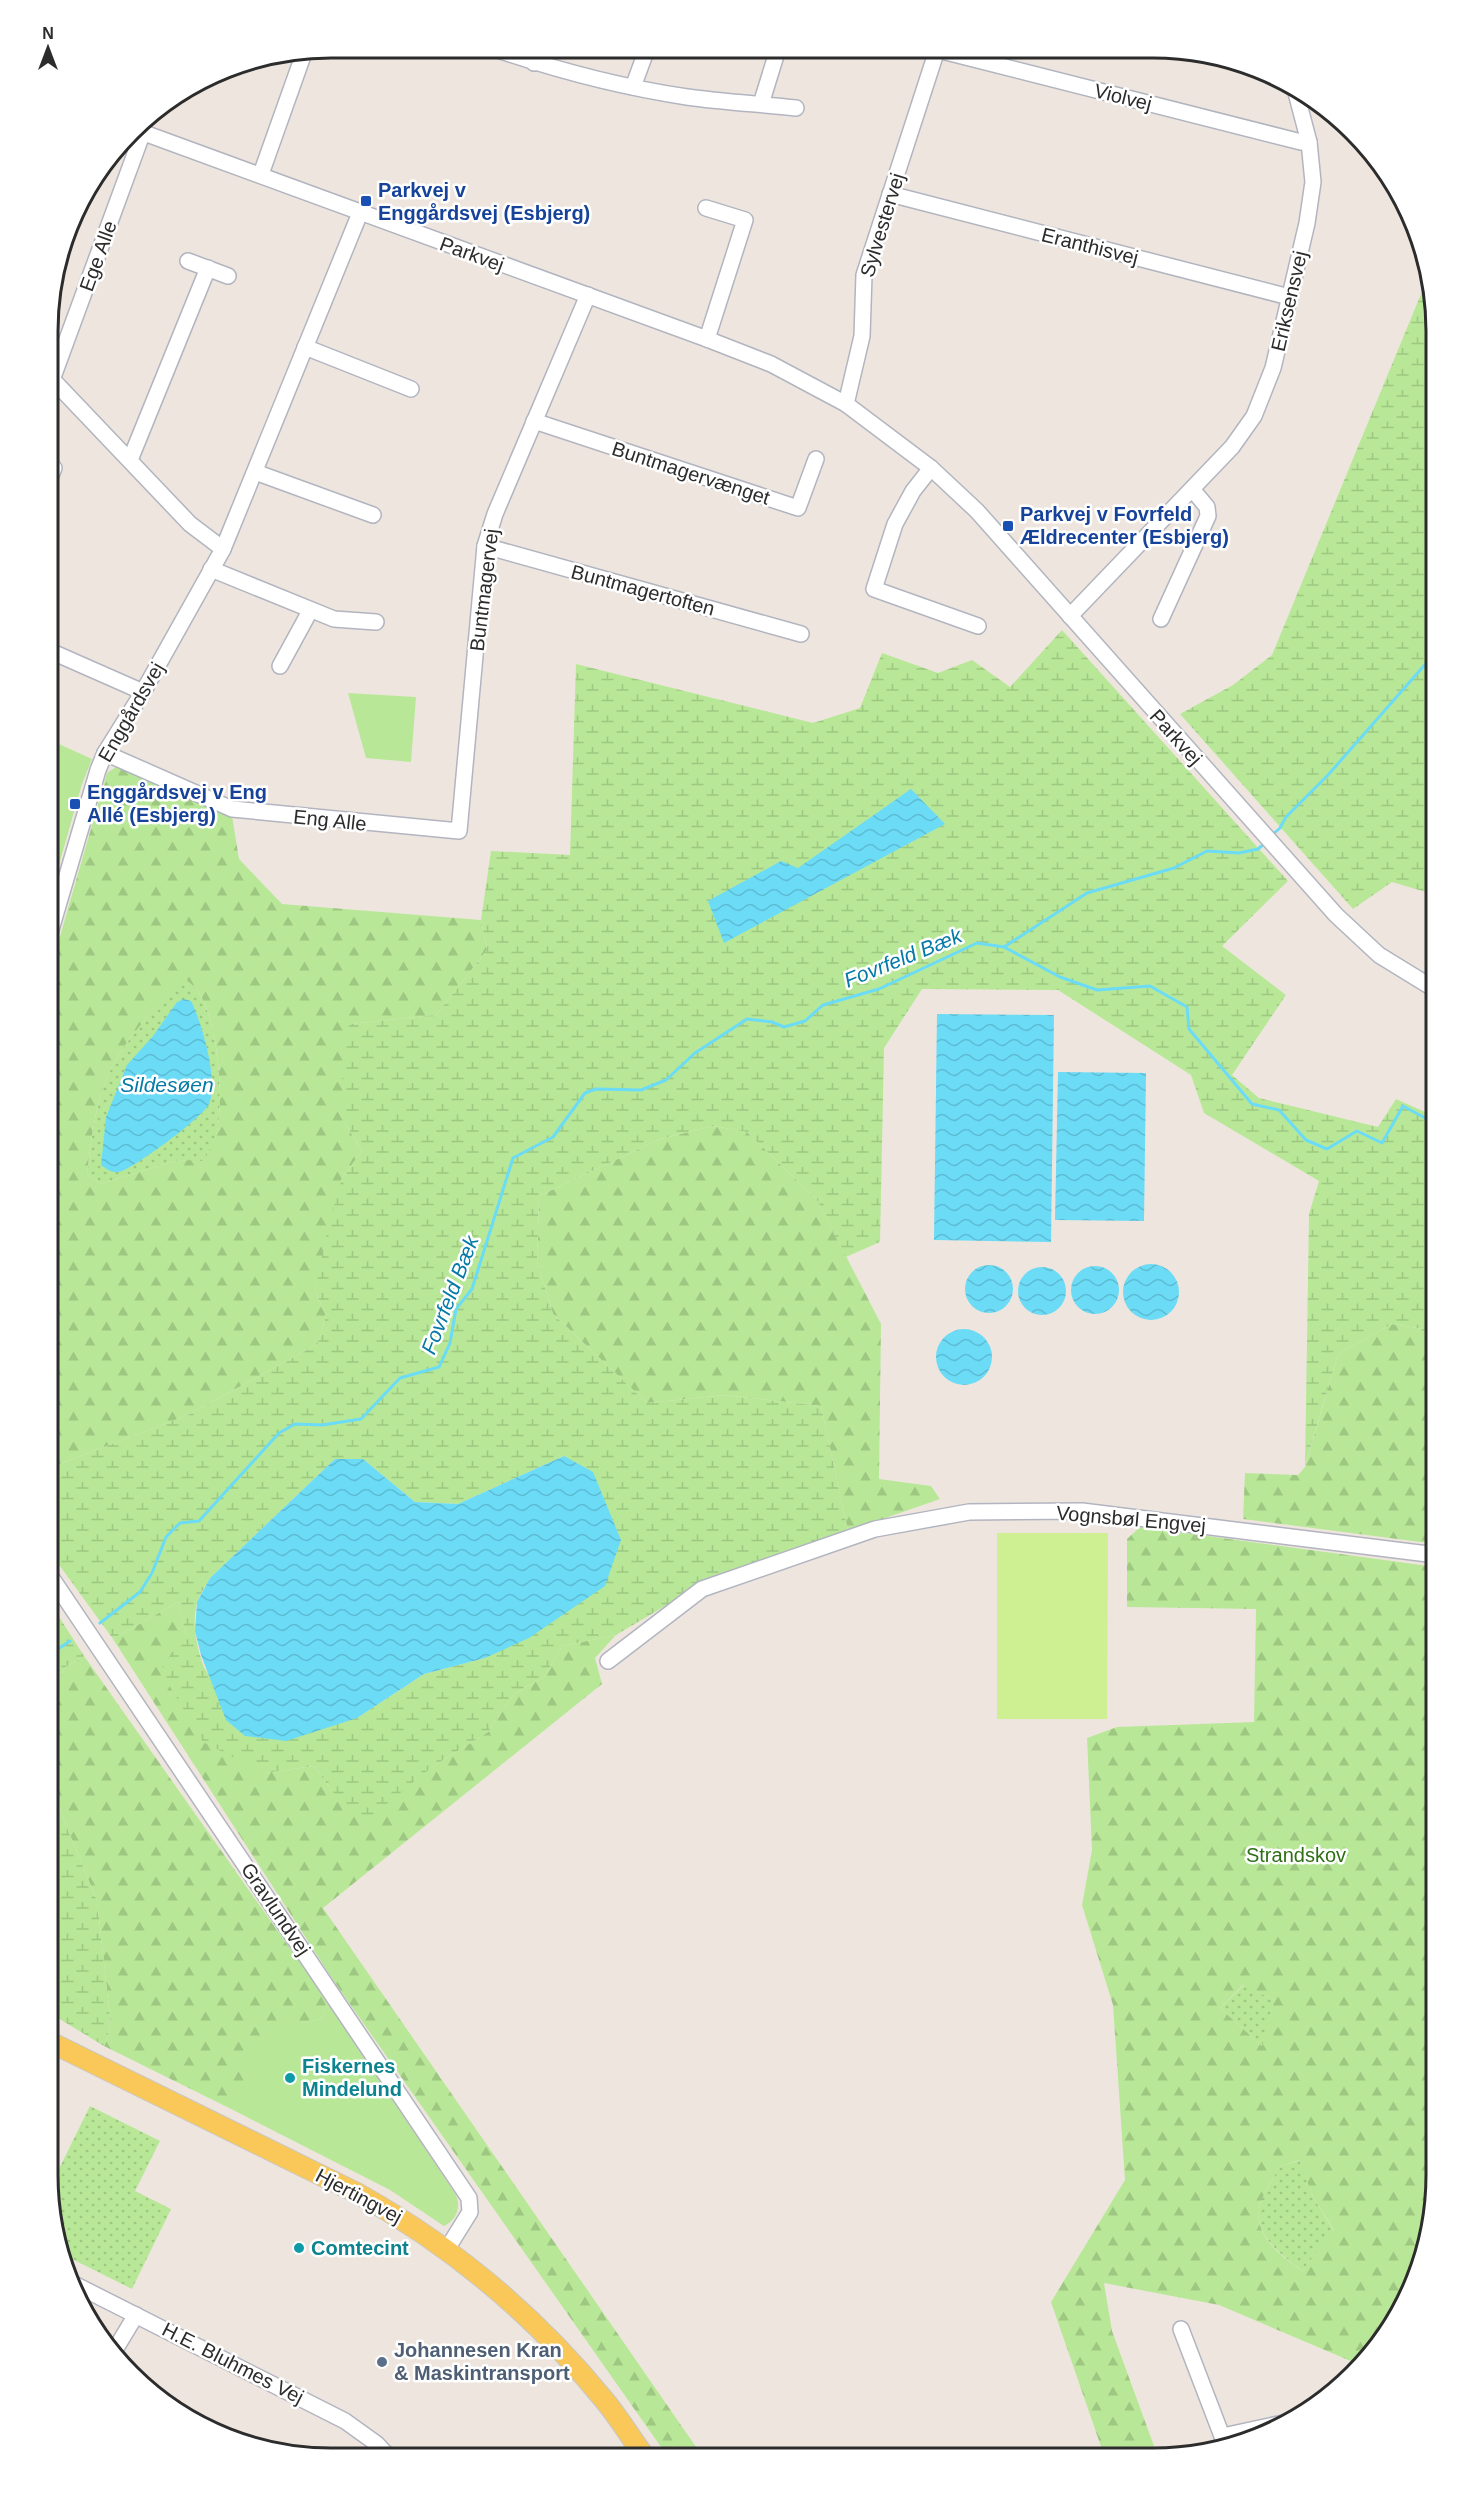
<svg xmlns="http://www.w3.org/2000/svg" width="1484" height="2506" font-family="Helvetica,sans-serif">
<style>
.grass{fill:url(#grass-dots)}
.forest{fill:url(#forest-firs);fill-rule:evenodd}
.wetland{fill:url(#wetland-marsh);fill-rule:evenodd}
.park{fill:#b8e897}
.pitch{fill:#cff092}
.water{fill:url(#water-waves)}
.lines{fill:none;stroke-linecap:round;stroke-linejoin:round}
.stream{stroke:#6bdbf6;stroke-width:3}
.minor-casing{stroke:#b2b5c0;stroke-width:18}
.major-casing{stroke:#c8c8c8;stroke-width:22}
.minor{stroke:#fff;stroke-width:15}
.major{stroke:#f9c858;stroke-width:20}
.transit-dot{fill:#1a4fb4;stroke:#fff;stroke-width:2}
.culture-dot{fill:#0f9aa8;stroke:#fff;stroke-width:2}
.service-dot{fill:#5c6f8a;stroke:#fff;stroke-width:2}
.labels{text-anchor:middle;stroke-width:5;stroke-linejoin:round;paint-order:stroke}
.street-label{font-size:20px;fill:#2c2c2c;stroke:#fff}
.transit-label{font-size:20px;font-weight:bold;fill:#164399;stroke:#fff;text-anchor:start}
.park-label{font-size:20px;fill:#2f6f16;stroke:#fff}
.culture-label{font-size:20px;font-weight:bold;fill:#0d838f;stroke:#fff;text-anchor:start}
.service-label{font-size:20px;font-weight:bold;fill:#4e5e75;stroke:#fff;text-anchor:start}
.water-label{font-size:21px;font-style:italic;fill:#057aa7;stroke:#fff}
.rim{fill:none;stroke:#2c2c2c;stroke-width:3}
</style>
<defs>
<pattern id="grass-dots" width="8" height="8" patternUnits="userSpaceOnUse" patternTransform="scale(1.5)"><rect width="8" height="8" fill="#b8e897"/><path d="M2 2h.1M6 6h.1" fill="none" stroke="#9ec782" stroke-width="1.8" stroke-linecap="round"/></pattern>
<pattern id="forest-firs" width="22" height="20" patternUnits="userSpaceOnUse" patternTransform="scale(1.5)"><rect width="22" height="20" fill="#b8e897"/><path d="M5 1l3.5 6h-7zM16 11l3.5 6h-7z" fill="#9ec782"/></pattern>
<pattern id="wetland-marsh" width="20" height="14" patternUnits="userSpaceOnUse" patternTransform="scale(1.5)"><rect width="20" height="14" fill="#b8e897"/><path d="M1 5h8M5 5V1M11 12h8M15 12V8" fill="none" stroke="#9ec782"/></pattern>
<pattern id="water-waves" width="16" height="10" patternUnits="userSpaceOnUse" patternTransform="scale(1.5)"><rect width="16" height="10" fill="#6bdbf6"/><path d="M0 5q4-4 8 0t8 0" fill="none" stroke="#5dbcd3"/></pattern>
</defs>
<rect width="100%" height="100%" fill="#eee6de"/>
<g class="grass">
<path d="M 183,976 C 188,981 193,985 197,990 C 218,1018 224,1098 217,1132 C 215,1142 208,1152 204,1162 L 179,1160 L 101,1184 L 87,1174 C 91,1143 94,1110 106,1080 C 122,1040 156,1008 183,976 Z"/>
<polygon points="1244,1985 1274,2000 1263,2047 1220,2008"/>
<polygon points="90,2106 160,2141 135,2191 171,2209 132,2289 64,2255 50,2187"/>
<path d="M 1300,2160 L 1313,2197 L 1334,2231 L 1302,2271 C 1282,2254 1252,2236 1260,2205 C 1264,2192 1273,2179 1279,2167 Z"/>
</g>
<g class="forest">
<path d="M 119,765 L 232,816 L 239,859 L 282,904 L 481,920 L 487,950 L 436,1015 L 349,1024 L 345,1123 L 362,1151 L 342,1178 L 315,1290 L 326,1316 L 318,1344 L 188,1415 L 49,1468 L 50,971 L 107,773 ZM 183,977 C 188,981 193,985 197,990 C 218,1018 224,1097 217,1131 C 215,1141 208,1152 204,1161 L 179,1160 L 101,1184 L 87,1174 C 91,1142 94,1110 106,1080 C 122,1040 156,1008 183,977 Z"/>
<polygon points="713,1126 747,1132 817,1200 881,1324 879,1479 931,1486 940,1499 848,1531 821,1406 725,1395 647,1403 553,1314 537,1261 539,1196 660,1139"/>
<polygon points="1392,1324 1436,1331 1436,1544 1243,1519 1245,1473 1298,1475 1305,1467 1338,1354"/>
<path d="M 1140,1527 L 1436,1567 L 1435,2193 L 1421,2266 L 1378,2347 L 1360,2365 L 1219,2305 L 1104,2283 L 1112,2331 L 1158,2457 L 1105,2458 L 1051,2302 L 1125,2180 L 1113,2005 L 1082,1905 L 1092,1850 L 1087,1738 L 1117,1727 L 1254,1722 L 1256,1609 L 1127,1607 L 1127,1539 ZM 1243,1985 L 1274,2000 L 1262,2046 L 1220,2008 ZM 1299,2160 L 1313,2197 L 1334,2230 L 1302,2271 C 1281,2255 1252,2236 1260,2205 C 1264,2192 1273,2179 1279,2167 Z"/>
<polygon points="178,1602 186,1635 264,1773 314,1766 332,1791 432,1767 488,1732 514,1694 545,1676 562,1646 616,1635 595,1658 602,1684 323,1908 703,2457 668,2457 333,1980 113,1639"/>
<polygon points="84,1656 327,2001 322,2019 302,2023 248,2069 241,2094 233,2110 104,2046 111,2026 97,1901 61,1813 49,1741 51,1699 64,1668"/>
</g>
<g class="wetland">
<polygon points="1423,269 1436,332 1436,895 1392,882 1353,909 1180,714 1233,685 1272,655 1421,294"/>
<path d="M 1062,630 L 1288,881 L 1222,946 L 1286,995 L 1232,1075 L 1259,1098 L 1378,1127 L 1396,1099 L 1436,1117 L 1436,1331 L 1392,1324 L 1338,1354 L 1305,1466 L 1309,1214 L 1319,1181 L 1204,1113 L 1191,1075 L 1058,990 L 922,989 L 884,1048 L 880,1242 L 846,1257 L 817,1200 L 747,1132 L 713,1126 L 660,1139 L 539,1196 L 537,1261 L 553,1314 L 647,1403 L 725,1395 L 821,1406 L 848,1531 L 716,1576 L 616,1635 L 562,1646 L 545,1676 L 514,1694 L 488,1732 L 432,1767 L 362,1824 L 332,1791 L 314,1766 L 264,1773 L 203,1742 L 160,1670 L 186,1635 L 178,1602 L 113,1639 L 49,1551 L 49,1468 L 188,1415 L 318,1344 L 326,1316 L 315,1290 L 327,1232 L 342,1178 L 362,1151 L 345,1123 L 342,1074 L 349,1024 L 436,1015 L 487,950 L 481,920 L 491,851 L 570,855 L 576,664 L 813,723 L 860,708 L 882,653 L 938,673 L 972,660 L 1010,687 ZM 564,1456 L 485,1658 L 424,1674 L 357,1718 L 226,1720 C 212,1685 187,1642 197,1603 C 199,1595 206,1586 210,1578 L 335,1459 L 363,1459 L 415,1502 L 458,1504 Z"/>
<polygon points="49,1601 84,1656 64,1668 51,1699 49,1741 61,1813 97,1901 111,2026 104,2046 48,2012"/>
</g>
<g class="park">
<polygon points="348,693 416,697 411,762 366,758"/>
<polygon points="50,740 92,759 82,784 50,896"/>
<path d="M 327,2001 L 456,2195 C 461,2207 457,2220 444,2226 L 390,2190 L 233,2110 C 240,2096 250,2054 258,2045 C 274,2028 300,2023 322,2019 Z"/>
</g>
<polygon class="pitch" points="997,1533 1108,1533 1107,1719 997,1719"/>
<g class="water">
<polygon points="911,789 945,824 724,943 708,901 781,861 798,868"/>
<path d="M 184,999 L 191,1001 C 202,1023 219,1081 209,1104 C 202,1118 138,1165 122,1171 C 113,1174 108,1170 101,1165 L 106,1117 L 127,1065 L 153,1036 L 177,1002 Z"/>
<polygon points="937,1014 1054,1015 1051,1242 934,1240"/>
<polygon points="1058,1072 1146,1073 1144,1221 1055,1220"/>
<circle cx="1151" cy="1292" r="28"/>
<circle cx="989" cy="1289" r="24"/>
<circle cx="1095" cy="1290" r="24"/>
<circle cx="1042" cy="1291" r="24"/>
<circle cx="964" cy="1357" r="28"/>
<polygon points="564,1456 593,1472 621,1540 605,1586 529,1638 485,1658 424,1674 357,1718 286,1741 245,1736 226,1720 201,1655 195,1631 197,1602 210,1578 335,1459 363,1459 415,1502 458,1504"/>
</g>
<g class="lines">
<g class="stream">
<polyline points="1271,836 1280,828 1286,817 1328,775 1436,652"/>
<polyline points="1004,947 1060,977 1097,990 1150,986 1187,1007 1189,1029 1252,1104 1279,1110 1306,1140 1327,1149 1357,1131 1382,1143 1403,1106 1436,1124"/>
<polyline points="100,1623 140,1592 152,1573 166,1537 180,1523 199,1521 279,1433 295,1424 322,1425 361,1419 400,1378 439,1367 450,1343 456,1309 472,1289 513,1158 553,1137 585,1093 596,1089 641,1090 666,1080 695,1053 747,1019 772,1022 784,1027 805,1021 823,1005 879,989 977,943 1004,947 1087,893 1174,868 1207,851 1239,853 1258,849 1265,843"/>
<polyline points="49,1655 70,1641"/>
</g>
<defs>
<g id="minor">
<path d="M 492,48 C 556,70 620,87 687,97 C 723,102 760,104 796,108"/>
<polyline points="938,50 1301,142 1309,142"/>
<polyline points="534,63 539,49"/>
<polyline points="633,87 647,49"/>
<polyline points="761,104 778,49"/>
<polyline points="136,130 707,339 771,364 846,404 931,468 977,511 1336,915 1379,955 1436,990"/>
<polyline points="261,174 304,53"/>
<polyline points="890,194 1289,297"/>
<polyline points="706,208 745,220 707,339"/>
<polyline points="188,261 228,276"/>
<polyline points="305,347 411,389"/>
<polyline points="50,377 190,524 223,549"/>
<polyline points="52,380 143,132"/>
<polyline points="846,404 862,336 864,275 937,50"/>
<polyline points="534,421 798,508 816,459"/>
<polyline points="130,460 208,268"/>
<polyline points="931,468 913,491 895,524 874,589 978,626"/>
<polyline points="255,472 373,515"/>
<polyline points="50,478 54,468"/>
<polyline points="485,546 801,634"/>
<polyline points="211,569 334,619 376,622"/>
<polyline points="1070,616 1232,447 1254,416 1273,368 1307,223 1313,182 1309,142 1295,89"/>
<polyline points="1161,619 1208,516 1207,507 1192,489"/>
<polyline points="50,651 143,692"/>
<polyline points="280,666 310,611"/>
<polyline points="105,753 232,809 459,831 485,546 495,514 588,295"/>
<polyline points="50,933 98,770 105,753 143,692 223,549 360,213"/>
<polyline points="49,1574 469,2198 470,2212 447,2249"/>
<polyline points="608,1661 702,1589 875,1529 969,1512 1082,1511 1436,1555"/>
<polyline points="70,2282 345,2421 377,2444 388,2456"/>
<polyline points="1181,2329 1225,2444"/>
<polyline points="113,2353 136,2315"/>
<polyline points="1223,2436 1283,2423"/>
</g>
<path id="major" d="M 48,2041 L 357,2193 C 452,2246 536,2316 605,2401 C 619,2418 631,2438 645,2457"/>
</defs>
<use href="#minor" class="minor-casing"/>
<use href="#major" class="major-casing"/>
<use href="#minor" class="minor"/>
<use href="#major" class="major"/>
</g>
<g class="transit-dot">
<rect x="360" y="195" width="12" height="12" rx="3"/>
<rect x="1002" y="520" width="12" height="12" rx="3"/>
<rect x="69" y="798" width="12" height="12" rx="3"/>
</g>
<g class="culture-dot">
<circle cx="290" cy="2078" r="6"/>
<circle cx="299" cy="2248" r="6"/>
</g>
<circle class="service-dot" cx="382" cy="2362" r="6"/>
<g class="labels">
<g class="street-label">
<text transform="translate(1123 97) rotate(14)" y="7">Violvej</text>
<text transform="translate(882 225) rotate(-73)" y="7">Sylvestervej</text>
<text transform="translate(1090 246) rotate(14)" y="7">Eranthisvej</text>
<text transform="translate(472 254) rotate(20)" y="7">Parkvej</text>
<text transform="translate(98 256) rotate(-70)" y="7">Ege Alle</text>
<text transform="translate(1289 301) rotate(-77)" y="7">Eriksensvej</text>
<text transform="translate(691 473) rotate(18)" y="7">Buntmagervænget</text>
<text transform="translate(484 590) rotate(-83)" y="7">Buntmagervej</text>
<text transform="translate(643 590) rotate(15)" y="7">Buntmagertoften</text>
<text transform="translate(131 712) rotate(-60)" y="7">Enggårdsvej</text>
<text transform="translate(1176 737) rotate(48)" y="7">Parkvej</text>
<text transform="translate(330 820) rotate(6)" y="7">Eng Alle</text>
<text transform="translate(1131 1519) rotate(5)" y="7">Vognsbøl Engvej</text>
<text transform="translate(276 1909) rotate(56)" y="7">Gravlundvej</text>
<text transform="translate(359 2196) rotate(28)" y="7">Hjertingvej</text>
<text transform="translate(233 2363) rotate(27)" y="7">H.E. Bluhmes Vej</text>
</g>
<g class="transit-label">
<text x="378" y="197">Parkvej v<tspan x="378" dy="23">Enggårdsvej (Esbjerg)</tspan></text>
<text x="1020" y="521">Parkvej v Fovrfeld<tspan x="1020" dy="23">Ældrecenter (Esbjerg)</tspan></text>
<text x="87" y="799">Enggårdsvej v Eng<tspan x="87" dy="23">Allé (Esbjerg)</tspan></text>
</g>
<g class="park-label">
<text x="1296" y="1862">Strandskov</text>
</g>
<g class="culture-label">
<text x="302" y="2073">Fiskernes<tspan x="302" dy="23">Mindelund</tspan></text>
<text x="311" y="2255">Comtecint</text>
</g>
<g class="service-label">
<text x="394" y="2357">Johannesen Kran<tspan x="394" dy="23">&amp; Maskintransport</tspan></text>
</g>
<g class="water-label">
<text transform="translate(903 958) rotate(-22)" y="7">Fovrfeld Bæk</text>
<text x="167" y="1092">Sildesøen</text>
<text transform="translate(450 1295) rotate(-69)" y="7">Fovrfeld Bæk</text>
</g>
</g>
<path d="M0 0H1484V2506H0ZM331 58H1153A273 273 0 0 1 1426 331V2175A273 273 0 0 1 1153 2448H331A273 273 0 0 1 58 2175V331A273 273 0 0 1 331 58Z" fill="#fff" fill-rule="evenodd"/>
<path class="rim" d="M331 58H1153A273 273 0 0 1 1426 331V2175A273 273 0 0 1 1153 2448H331A273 273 0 0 1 58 2175V331A273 273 0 0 1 331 58Z"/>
<g transform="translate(48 48)" stroke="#ffffff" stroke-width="4.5" paint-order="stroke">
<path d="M0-4.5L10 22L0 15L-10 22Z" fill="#2c2c2c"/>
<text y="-9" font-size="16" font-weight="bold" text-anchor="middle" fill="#2c2c2c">N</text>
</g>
</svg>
